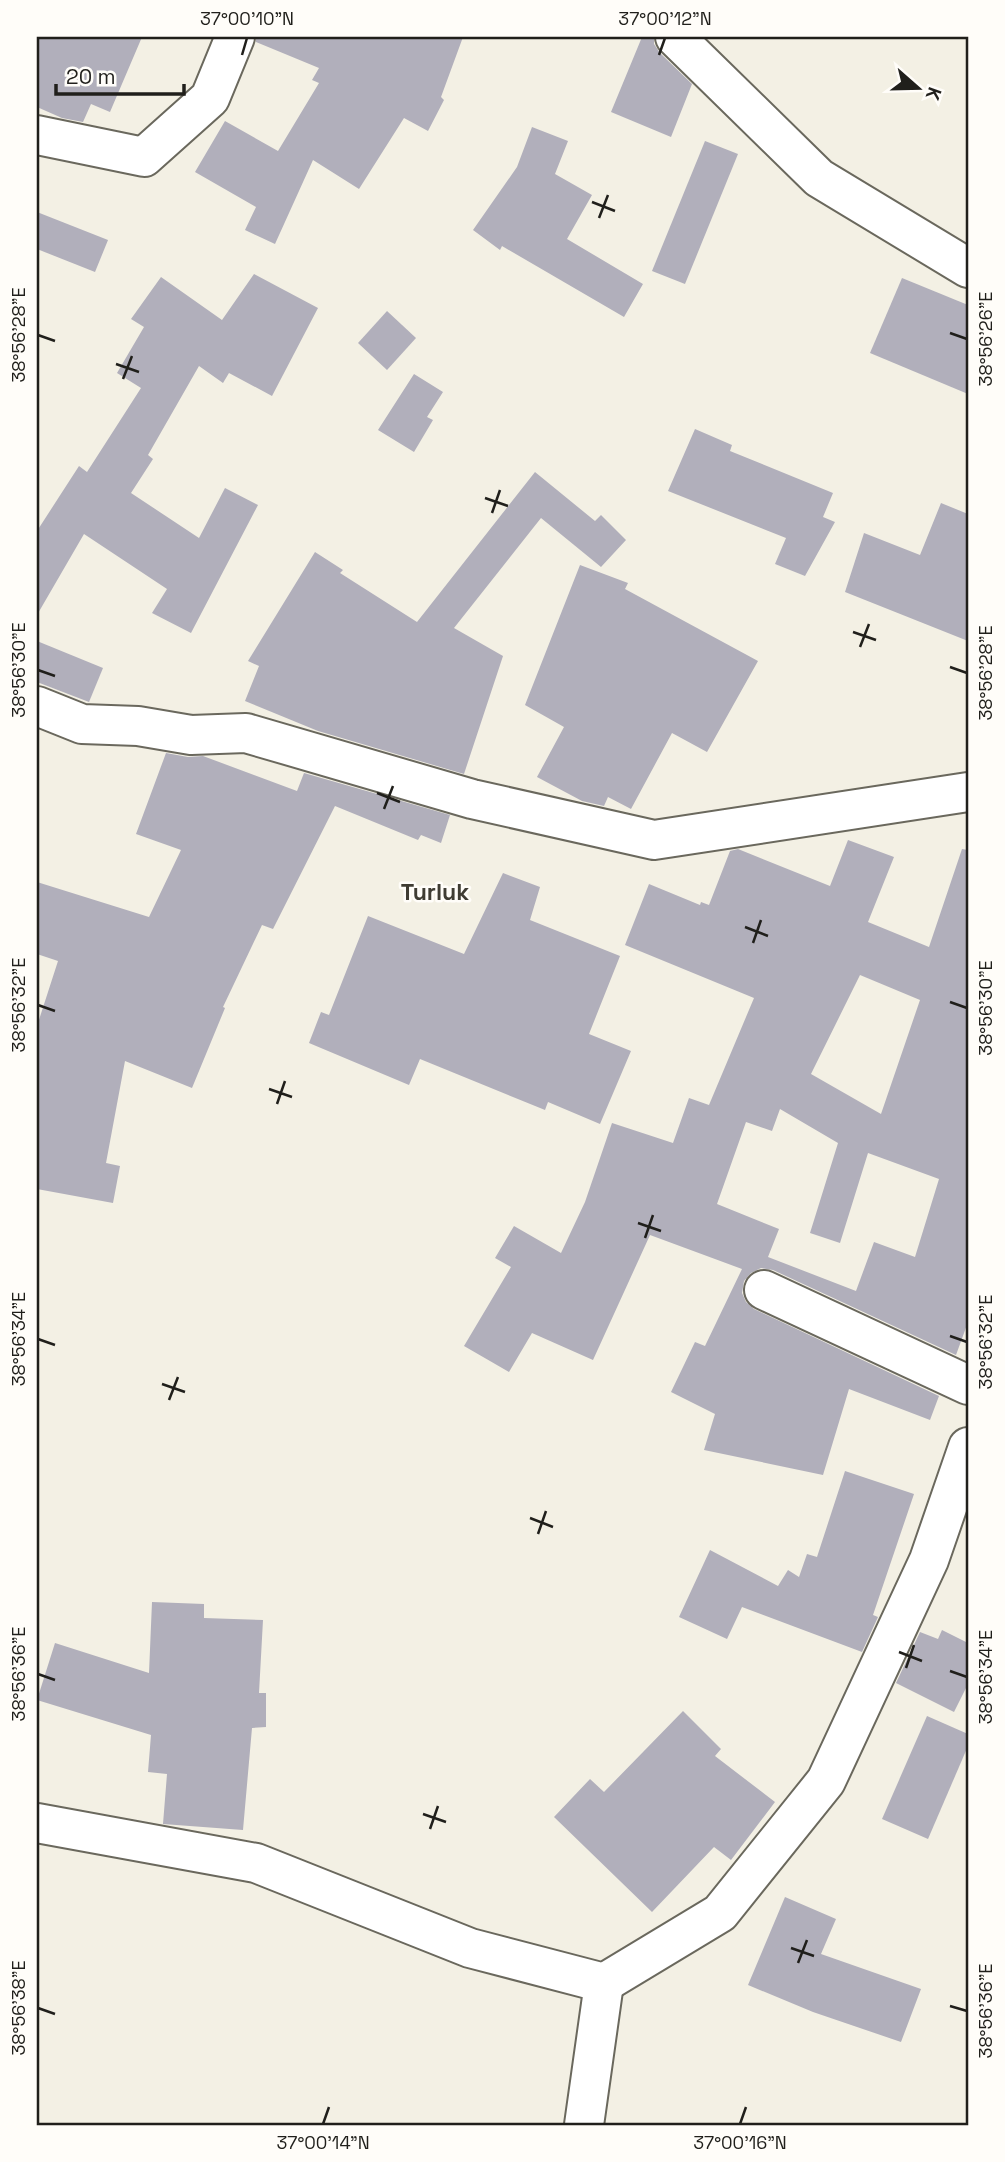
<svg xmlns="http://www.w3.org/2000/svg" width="1005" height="2162" font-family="'Space Grotesk',sans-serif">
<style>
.building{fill:#b1afbb;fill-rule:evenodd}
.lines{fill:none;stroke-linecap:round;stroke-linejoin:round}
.street-casing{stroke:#6a685d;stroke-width:42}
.street{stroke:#fff;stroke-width:38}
.ticks{fill:none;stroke:#201f1b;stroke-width:2.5}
.labels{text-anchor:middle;stroke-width:5;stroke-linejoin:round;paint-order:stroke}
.quarter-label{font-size:23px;font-weight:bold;fill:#3f3c33;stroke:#fffdf9}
.neatline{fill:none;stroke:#201f1b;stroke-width:2.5}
.ticks-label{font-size:18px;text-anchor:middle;fill:#201f1b}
</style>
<rect width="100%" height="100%" fill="#f3f0e4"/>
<g class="building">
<polygon points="37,37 142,37 110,112 91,104 83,122 62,118 37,107"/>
<polygon points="256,37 463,37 441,97 444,100 428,131 404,118 359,189 313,160 275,244 245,230 256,207 195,172 225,121 278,151 319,83 312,80 319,68 256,42"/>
<polygon points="642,37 654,37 654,44 660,53 692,84 671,137 611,112"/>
<polygon points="532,127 568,141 555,174 592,195 567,239 643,284 624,317 502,246 500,250 473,230 517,167"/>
<polygon points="705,141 738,154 685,284 652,271"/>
<polygon points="37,212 108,240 95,272 37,249"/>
<polygon points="254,274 318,308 272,396 229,373 223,383 199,366 148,455 153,459 131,493 199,538 225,488 258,505 191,633 152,613 167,589 84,534 37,615 37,531 79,466 87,472 141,388 117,373 144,327 131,319 161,277 222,320"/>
<polygon points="902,278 968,305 968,394 870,353"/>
<polygon points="387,311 416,338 387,370 358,343"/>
<polygon points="414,374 443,392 427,417 433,420 414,452 378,430"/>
<polygon points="695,429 732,445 730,451 833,493 823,517 835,522 805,576 775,564 786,538 668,491"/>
<polygon points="535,472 595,521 601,515 626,540 601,567 541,518 454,628 503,656 464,774 318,731 245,701 259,666 248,661 315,552 343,570 340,573 417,622"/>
<polygon points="941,503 968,514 968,641 845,592 864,533 920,555"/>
<polygon points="580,565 628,583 625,589 758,661 707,752 672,733 631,809 608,797 604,806 582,801 537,777 564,727 525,705"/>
<polygon points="37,641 103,668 89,702 37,682"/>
<polygon points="166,753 188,757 203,756 297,791 304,773 450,815 441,843 421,835 418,840 335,806 273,929 262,925 223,1007 225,1008 192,1088 125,1061 106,1163 120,1166 113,1203 37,1189 37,1026 58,961 37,954 37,882 149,917 181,850 136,834"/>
<path d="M 848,840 L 894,857 L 868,922 L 929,947 L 962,849 L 968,850 L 968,1322 L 956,1355 L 773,1270 L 761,1268 L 751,1273 L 744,1281 L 742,1293 L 746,1302 L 754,1309 L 939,1396 L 930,1420 L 849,1389 L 823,1475 L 704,1450 L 715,1414 L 671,1392 L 695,1342 L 705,1346 L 742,1269 L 650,1235 L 593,1360 L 532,1333 L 509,1372 L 464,1346 L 511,1267 L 495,1258 L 514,1226 L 561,1253 L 585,1202 L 612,1123 L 673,1143 L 689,1098 L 709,1105 L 754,998 L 625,945 L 649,884 L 700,905 L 701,902 L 709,905 L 730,851 L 738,849 L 830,886 ZM 860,975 L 920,1000 L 881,1114 L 811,1074 ZM 780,1109 L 838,1143 L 810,1233 L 840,1243 L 868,1153 L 939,1179 L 915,1257 L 874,1242 L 856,1291 L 768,1257 L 779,1229 L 717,1204 L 746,1122 L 772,1131 Z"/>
<polygon points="503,873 540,887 530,920 620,956 589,1034 631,1051 600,1124 548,1102 545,1110 420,1059 409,1085 309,1043 321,1012 329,1015 368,916 464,954"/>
<polygon points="845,1471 914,1494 873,1615 878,1617 862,1652 742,1607 727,1639 679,1617 710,1550 778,1586 788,1570 799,1577 807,1554 817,1557"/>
<polygon points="152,1602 204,1604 204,1618 263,1620 259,1693 266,1693 266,1727 252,1728 243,1830 163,1824 167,1774 148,1772 151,1735 37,1700 55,1643 149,1673"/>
<polygon points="942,1630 968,1643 968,1684 954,1712 896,1683 920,1632 938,1639"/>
<polygon points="683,1711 721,1749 715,1756 775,1802 731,1860 714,1847 652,1912 554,1817 590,1779 604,1792"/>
<polygon points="927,1716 968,1734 968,1746 928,1839 882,1819"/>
<polygon points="785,1897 836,1919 821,1954 921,1989 901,2042 813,2012 748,1985"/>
</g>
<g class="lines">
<defs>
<g id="street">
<polyline points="675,37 819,178 968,268"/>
<polyline points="37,135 144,157 210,98 235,37"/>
<polyline points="37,706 82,724 138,726 191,735 246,733 472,799 654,840 968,792"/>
<polyline points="764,1290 968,1385"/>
<polyline points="37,1823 256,1863 470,1948 604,1983 720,1913 826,1781 929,1560 968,1447"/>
<polyline points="584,2125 604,1983"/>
</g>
</defs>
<use href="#street" class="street-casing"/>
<use href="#street" class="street"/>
</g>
<path class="ticks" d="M 242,55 L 247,38M 659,55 L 665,38M 592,202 L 615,211M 599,218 L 608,195M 950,333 L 967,339M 38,335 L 55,341M 116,364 L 139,372M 123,379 L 132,356M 485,498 L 508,506M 492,513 L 500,490M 853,632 L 876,640M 860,647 L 869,624M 950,667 L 967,673M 38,670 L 55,676M 377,793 L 400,802M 384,809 L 393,786M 745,927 L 768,936M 753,943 L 761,920M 950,1002 L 967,1008M 38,1005 L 55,1011M 269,1089 L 292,1097M 277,1104 L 285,1081M 638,1223 L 661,1231M 645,1238 L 653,1215M 950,1336 L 967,1342M 38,1339 L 55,1345M 162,1384 L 185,1392M 169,1400 L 178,1377M 530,1518 L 553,1527M 538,1534 L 546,1511M 899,1652 L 922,1661M 906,1668 L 914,1645M 950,1671 L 967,1677M 38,1674 L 55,1680M 423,1814 L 446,1822M 430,1829 L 438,1806M 791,1948 L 814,1956M 798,1963 L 807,1940M 950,2006 L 967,2011M 38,2008 L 55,2014M 323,2124 L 329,2107M 740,2124 L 746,2107"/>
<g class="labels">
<g class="quarter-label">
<text x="435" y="900">Turluk</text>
</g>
</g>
<rect width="1005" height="2162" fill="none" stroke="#fffdf9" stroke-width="77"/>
<g transform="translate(918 88) rotate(110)" stroke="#fffdf9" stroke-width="5" paint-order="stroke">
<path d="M0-5L12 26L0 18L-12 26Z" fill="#201f1b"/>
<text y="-10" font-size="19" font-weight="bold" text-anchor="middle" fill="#201f1b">K</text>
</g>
<path d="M56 84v10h128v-10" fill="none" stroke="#201f1b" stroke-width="3.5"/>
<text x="66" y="84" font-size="21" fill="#201f1b" stroke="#fffdf9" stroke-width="5" paint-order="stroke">20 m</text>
<rect x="38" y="38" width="929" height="2086" class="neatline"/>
<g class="ticks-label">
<text x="247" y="25">37°00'10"N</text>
<text x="665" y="25">37°00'12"N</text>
<text transform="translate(19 335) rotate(-90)" y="6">38°56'28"E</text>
<text transform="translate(986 339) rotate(-90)" y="6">38°56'26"E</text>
<text transform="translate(19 670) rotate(-90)" y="6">38°56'30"E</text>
<text transform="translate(986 673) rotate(-90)" y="6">38°56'28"E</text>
<text transform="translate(19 1005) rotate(-90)" y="6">38°56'32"E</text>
<text transform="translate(986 1008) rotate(-90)" y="6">38°56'30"E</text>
<text transform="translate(19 1339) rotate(-90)" y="6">38°56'34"E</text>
<text transform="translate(986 1342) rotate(-90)" y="6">38°56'32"E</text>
<text transform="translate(19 1674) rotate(-90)" y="6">38°56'36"E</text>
<text transform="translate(986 1677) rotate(-90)" y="6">38°56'34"E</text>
<text transform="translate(19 2008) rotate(-90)" y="6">38°56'38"E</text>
<text transform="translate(986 2011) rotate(-90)" y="6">38°56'36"E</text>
<text x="323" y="2149">37°00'14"N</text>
<text x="740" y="2149">37°00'16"N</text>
</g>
</svg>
